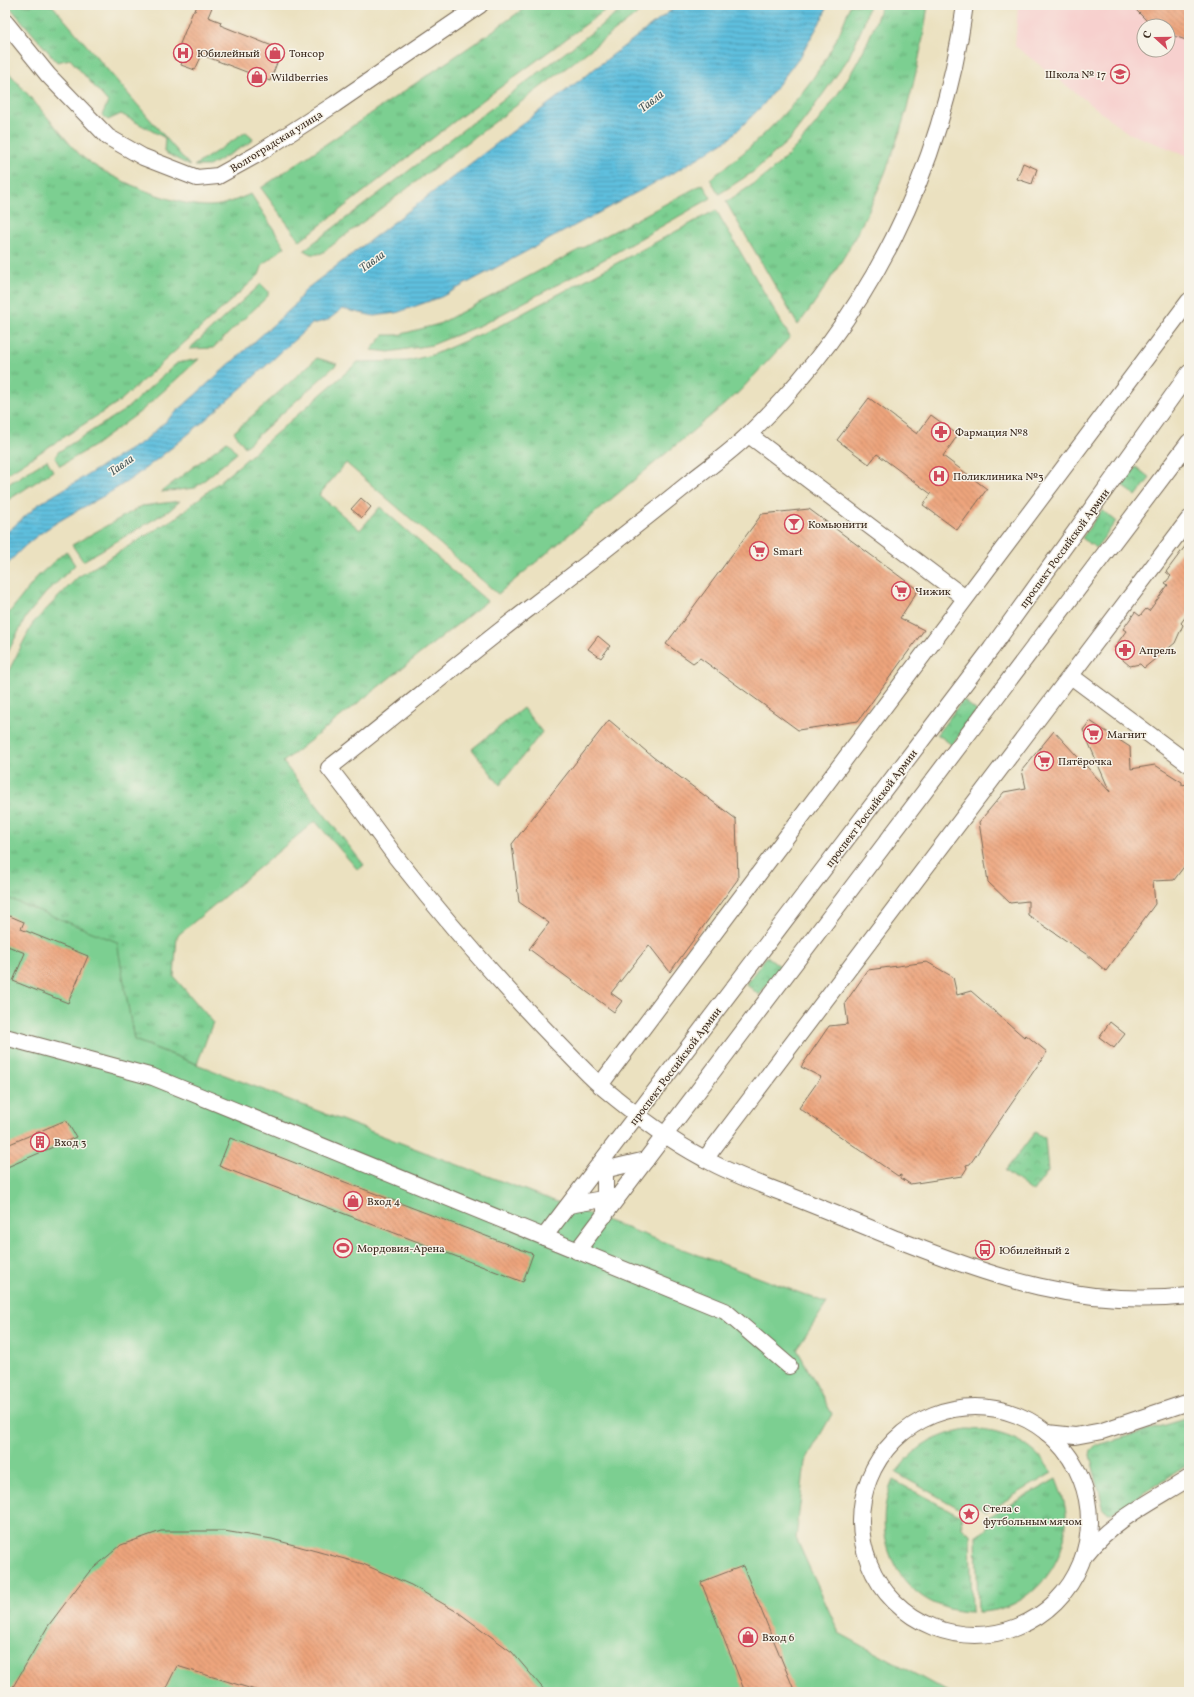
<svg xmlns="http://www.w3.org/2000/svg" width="1194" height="1697" font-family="Vollkorn,serif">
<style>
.built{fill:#f7d0ce;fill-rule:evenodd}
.grass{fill:url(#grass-tufts);stroke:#5c7c58}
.park{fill:url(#park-crowns);stroke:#5c7c58}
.garden{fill:#7ccf91;stroke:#5c7c58}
.water{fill:url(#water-rules);stroke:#4d747e}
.building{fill:url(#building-back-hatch)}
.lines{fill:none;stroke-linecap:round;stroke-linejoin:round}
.minor-casing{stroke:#796a57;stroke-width:18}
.minor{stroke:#fff;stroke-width:16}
.labels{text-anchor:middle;stroke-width:3;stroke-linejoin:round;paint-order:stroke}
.poi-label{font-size:11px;fill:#3b2a1e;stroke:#f7f3e8;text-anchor:start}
.street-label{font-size:11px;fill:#3b2a1e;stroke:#f7f3e8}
.water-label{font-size:12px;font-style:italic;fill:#465758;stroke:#f7f3e8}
</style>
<defs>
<pattern id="grass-tufts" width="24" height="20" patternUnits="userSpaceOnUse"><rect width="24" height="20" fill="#7ccf91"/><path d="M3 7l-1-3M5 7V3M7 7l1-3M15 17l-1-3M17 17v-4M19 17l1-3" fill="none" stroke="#67a876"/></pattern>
<pattern id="park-crowns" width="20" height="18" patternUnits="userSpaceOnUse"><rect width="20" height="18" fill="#7ccf91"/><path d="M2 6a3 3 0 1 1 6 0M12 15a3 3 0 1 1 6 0" fill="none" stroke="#67a876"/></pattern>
<pattern id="water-rules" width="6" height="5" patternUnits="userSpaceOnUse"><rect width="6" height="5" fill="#5fbfde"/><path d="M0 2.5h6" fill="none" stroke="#509bb3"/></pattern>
<pattern id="building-back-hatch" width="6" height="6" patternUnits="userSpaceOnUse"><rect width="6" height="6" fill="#eda47d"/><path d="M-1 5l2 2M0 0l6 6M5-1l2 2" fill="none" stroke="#c18666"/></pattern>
</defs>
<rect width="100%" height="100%" fill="#f7f3e8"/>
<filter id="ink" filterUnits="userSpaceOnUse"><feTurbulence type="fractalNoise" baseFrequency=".025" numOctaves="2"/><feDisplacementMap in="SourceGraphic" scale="8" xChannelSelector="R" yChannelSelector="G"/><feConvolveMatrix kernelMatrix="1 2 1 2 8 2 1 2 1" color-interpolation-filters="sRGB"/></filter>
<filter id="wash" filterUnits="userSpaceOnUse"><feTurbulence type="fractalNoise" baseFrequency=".012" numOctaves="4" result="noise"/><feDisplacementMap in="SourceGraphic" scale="16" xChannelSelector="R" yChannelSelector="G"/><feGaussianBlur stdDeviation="0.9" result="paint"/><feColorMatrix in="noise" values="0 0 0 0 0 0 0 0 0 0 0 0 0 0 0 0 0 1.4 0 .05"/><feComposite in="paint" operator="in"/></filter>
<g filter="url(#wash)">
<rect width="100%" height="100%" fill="#ebe1c0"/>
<path class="built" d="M 1018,5 L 1189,5 L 1189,156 L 1128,133 L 1015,46 ZM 1144,26 L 1168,26 L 1168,50 L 1144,50 Z"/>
<g class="grass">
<polygon points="8,5 52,5 190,166 164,152 165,138 121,114 108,120 102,115 108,102 70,59 57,62"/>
<polygon points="529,5 612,5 460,117 300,241 261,188 484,37"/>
<path d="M 628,5 L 635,5 L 641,11 L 322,253 C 315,255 310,255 304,250 Z"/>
<path d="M 850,5 L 869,5 L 863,26 L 848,59 L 808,115 L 788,141 L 753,172 L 719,194 L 710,179 C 768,137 829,75 850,5 Z"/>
<path d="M 881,5 L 928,5 C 912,124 872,229 798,325 L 726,202 C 741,192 758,182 771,171 C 816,132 866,62 881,5 Z"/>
<path d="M 5,68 C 22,87 38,107 55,126 C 63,135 70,145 79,154 C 104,177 176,207 210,206 C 224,206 238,199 251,194 L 285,247 L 263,264 L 259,275 L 120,401 L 5,475 Z"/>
<polygon points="246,132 253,138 251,142 209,166 194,166"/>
<polygon points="703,184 711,198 587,269 483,324 432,345 389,352 371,350 384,335 398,335 439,324"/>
<polygon points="716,210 790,337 738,393 498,594 346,463 319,495 360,530 380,507 487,601 283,762 364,865 358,870 315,821 177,936 174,977 213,1022 197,1064 134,1040 116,942 5,898 5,678 33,623 78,577 178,516 241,464 358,362 408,361 435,354 499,326"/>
<polygon points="261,284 268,291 268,296 213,348 189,349"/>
<polygon points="317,358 337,364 245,447 234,432"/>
<polygon points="199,359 140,412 94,446 60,466 55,458 58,452 125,410 177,363"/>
<polygon points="227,441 237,453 195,488 161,492"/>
<polygon points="47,460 53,471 5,502 5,486"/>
<polygon points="180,501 170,510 83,561 72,545 142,506"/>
<polygon points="66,551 75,565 45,594 26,617 5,658 5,618 38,576"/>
<polygon points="1189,1418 1189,1464 1112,1513 1108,1513 1104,1510 1090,1455 1091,1450 1095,1446"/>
<path d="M 967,1429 C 1003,1430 1033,1442 1052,1473 L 986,1512 C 979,1505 971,1505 964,1511 L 896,1473 C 914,1447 936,1435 967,1429 Z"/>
<path d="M 1056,1479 C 1060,1490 1065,1501 1066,1514 C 1069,1563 1030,1612 978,1612 L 976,1535 C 985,1533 990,1526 988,1517 Z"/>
<path d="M 893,1480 L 961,1516 L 962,1527 L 970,1534 L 972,1612 C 903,1611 866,1540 893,1480 Z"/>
</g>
<g class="park">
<polygon points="1136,467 1150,478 1136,496 1122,485"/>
<polygon points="1102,510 1116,521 1096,548 1082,538"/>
<polygon points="963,700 977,711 952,745 937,734"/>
<polygon points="523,708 542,732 500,785 472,749"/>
<polygon points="767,956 781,967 759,995 746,984"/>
<polygon points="1035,1132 1045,1138 1048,1171 1033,1192 1005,1171"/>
</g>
<polygon class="garden" points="5,897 117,942 134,1040 458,1165 827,1303 797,1349 832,1414 805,1462 796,1538 839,1633 948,1692 5,1692"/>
<path class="water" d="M 678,5 L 827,5 L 824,15 L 803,52 L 763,105 L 730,138 L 675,172 L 441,297 L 396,313 L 374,316 L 342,309 L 328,320 L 312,324 C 254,376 198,430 135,476 C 91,508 38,523 5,568 L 5,534 L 39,504 L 144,441 L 294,306 L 305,290 Z"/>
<g id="blocks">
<g class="building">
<polygon points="197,5 213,5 208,17 221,22 220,25 282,50 270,81 202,55 195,70 181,65 182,62 174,59 193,11 195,11"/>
<polygon points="1131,5 1189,5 1189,41 1168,34 1168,26 1150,24"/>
<polygon points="1023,163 1037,169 1032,184 1017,179"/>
<polygon points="869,398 917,434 931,415 958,435 943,456 987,489 957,530 923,505 931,494 877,454 869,464 837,440"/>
<polygon points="361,498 371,507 362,518 351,509"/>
<polygon points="809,509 918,590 900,618 924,630 858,721 798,730 700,658 693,663 666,644 762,514"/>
<polygon points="1189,541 1189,612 1181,623 1183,625 1175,643 1144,668 1140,664 1130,666 1123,660 1123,655 1114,648 1126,631 1123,629 1135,612 1140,616 1146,609 1149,611 1168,585 1165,583 1171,576 1166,572"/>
<polygon points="598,636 610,646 601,658 588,649"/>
<polygon points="609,720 653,757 736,819 738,879 670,972 649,945 611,993 622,1001 614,1012 529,949 549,923 519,902 512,844"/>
<polygon points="1090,721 1130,747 1131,769 1155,765 1182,782 1182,785 1187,784 1189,797 1189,860 1174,880 1153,881 1155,904 1106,971 1086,954 1028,915 1028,901 1010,903 988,882 979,822 1004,792 1026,788 1022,770 1054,731 1110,792 1083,730"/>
<polygon points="5,914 24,922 21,929 88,956 68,1003 13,981 25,953 5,945"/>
<polygon points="927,962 953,977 957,995 971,991 1024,1037 1026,1035 1047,1052 970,1164 966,1165 967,1168 962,1176 910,1184 901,1178 901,1175 898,1176 799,1108 821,1077 801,1067 829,1026 848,1024 845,1003 868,970"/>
<polygon points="1110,1022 1125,1034 1114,1048 1099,1037"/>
<polygon points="66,1120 76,1137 5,1168 5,1146"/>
<polygon points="230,1138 533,1254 523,1282 219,1166"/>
<polygon points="161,1531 224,1531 272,1539 363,1564 411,1585 459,1613 512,1652 546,1692 262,1692 177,1666 164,1692 10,1692 48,1626 89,1572 121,1545"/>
<polygon points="743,1566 795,1692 745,1692 701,1582"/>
</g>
</g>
</g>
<g filter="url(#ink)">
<use href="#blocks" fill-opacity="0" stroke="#796a57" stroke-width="1"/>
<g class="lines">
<defs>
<g id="minor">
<path d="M 965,5 C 942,171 870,317 749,434 C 731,452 709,467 689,483 C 636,526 582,568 527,610 C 460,661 396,716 329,768 C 352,797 374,827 396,857 C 446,921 500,983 556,1041 C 571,1056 585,1072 601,1086 C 633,1113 669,1140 705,1159 C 730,1173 757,1183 783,1193 C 821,1208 858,1223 896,1239 C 996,1278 1080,1308 1189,1296"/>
<polyline points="5,22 48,75 108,137 143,157 197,178 218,176 256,155 335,104 480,5"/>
<polyline points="749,435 965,598"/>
<polyline points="1071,676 1189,764"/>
<polyline points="5,1037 153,1077 725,1311 789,1366"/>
<polyline points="600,1085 1189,301"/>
<polyline points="705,1159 1189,519"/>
<polyline points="595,1172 646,1160"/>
<polyline points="569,1205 614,1197"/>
<polyline points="605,1215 605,1158"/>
<polyline points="544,1237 991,649 1189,373"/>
<polyline points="577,1251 1189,442"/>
<circle cx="975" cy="1521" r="114"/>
<polyline points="1047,1433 1075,1436 1102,1431 1189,1402"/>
<path d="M 1086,1554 C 1112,1520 1153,1501 1189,1478"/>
</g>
</defs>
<use href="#minor" class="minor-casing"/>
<use href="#minor" class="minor"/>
</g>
</g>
<defs>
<symbol id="hospital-ring" viewBox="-11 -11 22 22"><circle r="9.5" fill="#f7f3e8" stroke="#d1495b" stroke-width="1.5"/><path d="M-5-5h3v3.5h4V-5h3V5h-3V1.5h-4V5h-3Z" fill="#d1495b"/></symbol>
<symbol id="shop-ring" viewBox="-11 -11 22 22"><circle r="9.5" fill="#f7f3e8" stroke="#d1495b" stroke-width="1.5"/><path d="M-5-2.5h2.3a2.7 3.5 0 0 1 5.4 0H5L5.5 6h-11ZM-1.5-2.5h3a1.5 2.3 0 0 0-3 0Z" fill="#d1495b"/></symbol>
<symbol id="school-ring" viewBox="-11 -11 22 22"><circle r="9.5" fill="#f7f3e8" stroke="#d1495b" stroke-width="1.5"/><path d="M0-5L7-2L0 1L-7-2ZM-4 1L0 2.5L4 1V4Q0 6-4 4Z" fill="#d1495b"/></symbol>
<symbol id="pharmacy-ring" viewBox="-11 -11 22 22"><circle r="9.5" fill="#f7f3e8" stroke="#d1495b" stroke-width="1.5"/><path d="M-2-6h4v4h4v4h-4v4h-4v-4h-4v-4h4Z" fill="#d1495b"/></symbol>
<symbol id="bar-ring" viewBox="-11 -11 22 22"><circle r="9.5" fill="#f7f3e8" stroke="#d1495b" stroke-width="1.5"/><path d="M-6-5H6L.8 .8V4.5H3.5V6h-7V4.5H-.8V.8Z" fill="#d1495b"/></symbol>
<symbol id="supermarket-ring" viewBox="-11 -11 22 22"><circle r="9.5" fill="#f7f3e8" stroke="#d1495b" stroke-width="1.5"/><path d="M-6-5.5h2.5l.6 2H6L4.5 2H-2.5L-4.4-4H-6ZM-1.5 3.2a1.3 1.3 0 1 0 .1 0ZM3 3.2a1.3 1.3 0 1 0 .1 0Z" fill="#d1495b"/></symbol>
<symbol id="building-ring" viewBox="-11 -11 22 22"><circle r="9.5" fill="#f7f3e8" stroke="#d1495b" stroke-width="1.5"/><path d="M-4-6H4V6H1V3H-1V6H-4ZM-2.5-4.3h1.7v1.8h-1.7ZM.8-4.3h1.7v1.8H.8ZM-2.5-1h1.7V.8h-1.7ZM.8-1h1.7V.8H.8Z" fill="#d1495b"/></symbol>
<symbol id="stadium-ring" viewBox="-11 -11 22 22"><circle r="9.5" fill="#f7f3e8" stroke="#d1495b" stroke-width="1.5"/><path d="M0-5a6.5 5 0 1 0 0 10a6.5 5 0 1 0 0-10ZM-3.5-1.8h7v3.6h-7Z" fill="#d1495b"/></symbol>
<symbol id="bus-ring" viewBox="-11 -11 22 22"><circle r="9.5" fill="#f7f3e8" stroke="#d1495b" stroke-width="1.5"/><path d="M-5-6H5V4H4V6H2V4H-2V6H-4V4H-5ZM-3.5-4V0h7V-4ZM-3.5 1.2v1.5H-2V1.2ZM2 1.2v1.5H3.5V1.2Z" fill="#d1495b"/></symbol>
<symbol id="sight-ring" viewBox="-11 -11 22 22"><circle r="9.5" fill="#f7f3e8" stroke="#d1495b" stroke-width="1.5"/><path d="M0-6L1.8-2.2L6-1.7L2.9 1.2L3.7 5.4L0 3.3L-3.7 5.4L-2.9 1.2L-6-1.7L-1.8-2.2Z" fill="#d1495b"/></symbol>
</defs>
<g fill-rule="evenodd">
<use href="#hospital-ring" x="172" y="42" width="22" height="22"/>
<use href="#shop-ring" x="264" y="42" width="22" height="22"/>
<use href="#school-ring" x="1109" y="63" width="22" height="22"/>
<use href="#shop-ring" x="246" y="66" width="22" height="22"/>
<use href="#pharmacy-ring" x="930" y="421" width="22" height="22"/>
<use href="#hospital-ring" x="928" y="465" width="22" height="22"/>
<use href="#bar-ring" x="783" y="513" width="22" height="22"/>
<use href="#supermarket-ring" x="748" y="540" width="22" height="22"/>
<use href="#supermarket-ring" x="890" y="580" width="22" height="22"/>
<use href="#pharmacy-ring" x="1114" y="639" width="22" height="22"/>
<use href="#supermarket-ring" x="1082" y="723" width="22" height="22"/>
<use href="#supermarket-ring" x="1033" y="750" width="22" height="22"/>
<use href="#building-ring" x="29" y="1131" width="22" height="22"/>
<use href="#shop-ring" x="342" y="1190" width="22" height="22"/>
<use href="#stadium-ring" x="332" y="1237" width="22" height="22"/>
<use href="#bus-ring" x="974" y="1239" width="22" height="22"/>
<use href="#sight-ring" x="958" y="1503" width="22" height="22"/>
<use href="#shop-ring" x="737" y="1626" width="22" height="22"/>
</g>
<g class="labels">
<g class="poi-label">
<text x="197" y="57">Юбилейный</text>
<text x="289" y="57">Тонсор</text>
<text x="1106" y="78" text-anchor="end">Школа № 17</text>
<text x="271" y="81">Wildberries</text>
<text x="955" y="436">Фармация №8</text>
<text x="953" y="480">Поликлиника №3</text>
<text x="808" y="528">Комьюнити</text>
<text x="773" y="555">Smart</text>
<text x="915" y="595">Чижик</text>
<text x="1139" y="654">Апрель</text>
<text x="1107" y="738">Магнит</text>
<text x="1058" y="765">Пятёрочка</text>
<text x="54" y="1146">Вход 3</text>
<text x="367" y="1205">Вход 4</text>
<text x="357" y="1252">Мордовия-Арена</text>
<text x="999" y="1254">Юбилейный 2</text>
<text x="983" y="1512">Стела с<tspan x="983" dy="13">футбольным мячом</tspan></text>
<text x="762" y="1641">Вход 6</text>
</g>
<g class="street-label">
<text transform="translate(276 141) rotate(-32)" y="4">Волгоградская улица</text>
<text transform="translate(1064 548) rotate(-54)" y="4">проспект Российской Армии</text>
<text transform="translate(871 808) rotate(-53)" y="4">проспект Российской Армии</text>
<text transform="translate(675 1066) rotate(-53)" y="4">проспект Российской Армии</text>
</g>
<g class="water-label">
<text transform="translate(651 101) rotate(-38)" y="4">Тавла</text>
<text transform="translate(372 261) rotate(-36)" y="4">Тавла</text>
<text transform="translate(121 465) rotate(-35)" y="4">Тавла</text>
</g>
</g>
<rect width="1194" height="1697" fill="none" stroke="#f7f3e8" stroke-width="20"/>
<g transform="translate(1156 38) rotate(291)"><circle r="19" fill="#f7f3e8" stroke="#aca397"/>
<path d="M0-3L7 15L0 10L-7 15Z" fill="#d1495b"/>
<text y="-6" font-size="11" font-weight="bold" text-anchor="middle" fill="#3b2a1e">С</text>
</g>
</svg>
